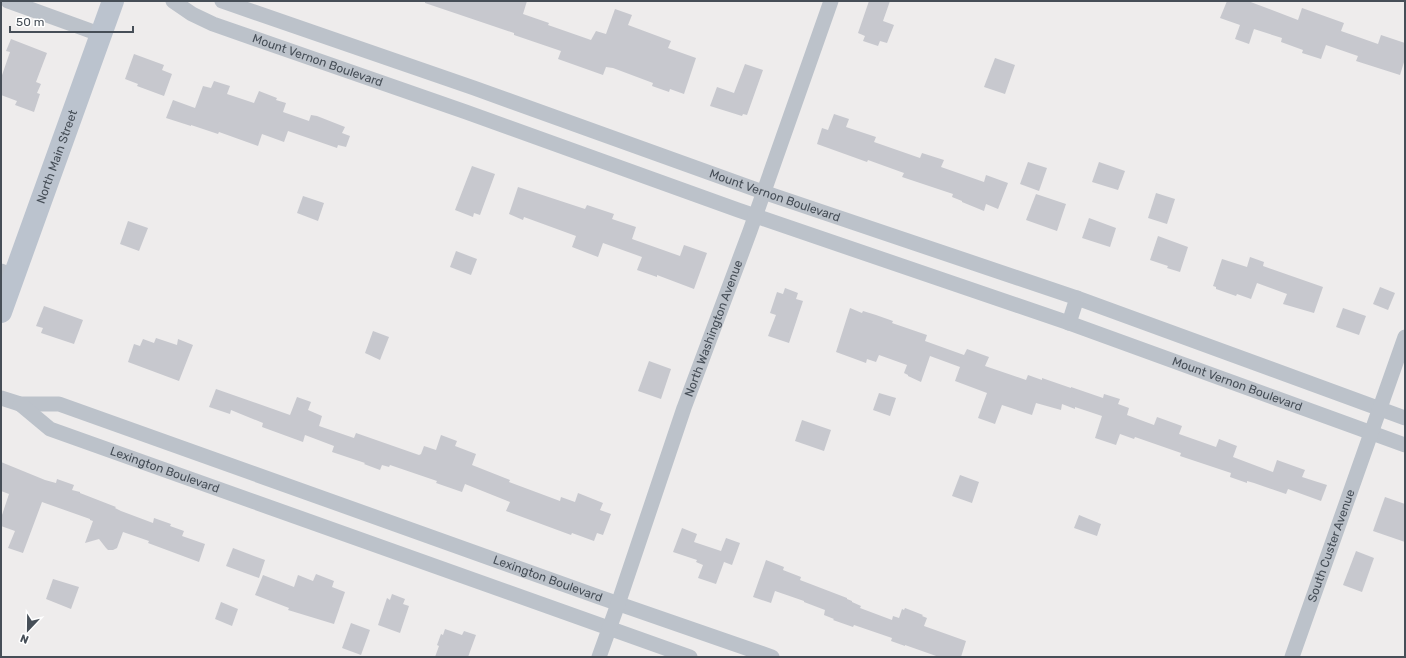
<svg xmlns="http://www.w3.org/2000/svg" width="1406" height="658" font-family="Rubik,sans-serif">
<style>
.building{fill:#c7c8ce}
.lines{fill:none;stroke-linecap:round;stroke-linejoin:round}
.street{stroke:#bcc2ca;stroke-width:15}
.secondary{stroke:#bbc3ce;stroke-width:22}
.labels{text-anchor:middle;stroke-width:3.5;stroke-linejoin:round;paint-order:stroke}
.street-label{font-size:12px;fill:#464e57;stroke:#fff}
</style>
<rect width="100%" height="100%" fill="#eeecec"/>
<g class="building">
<polygon points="425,1 527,1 523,14 549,23 548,25 591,40 596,31 606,34 615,9 632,15 628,25 671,41 668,48 696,58 684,94 670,89 669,92 652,86 653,83 613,68 606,67 603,75 558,59 561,51 514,35 514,33 425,3"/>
<polygon points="869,1 890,1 883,21 894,25 887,43 880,41 878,46 863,41 865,36 858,33"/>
<polygon points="1227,1 1248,1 1298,20 1302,8 1344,23 1341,31 1378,44 1381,35 1405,43 1405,59 1400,75 1356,61 1358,56 1326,45 1321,59 1302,53 1303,50 1281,42 1282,38 1254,29 1249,44 1235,39 1240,25 1220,18"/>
<polygon points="11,39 47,53 36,82 41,84 37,93 40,94 34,112 15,105 17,101 1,95 1,78 10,52 6,51"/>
<polygon points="134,54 164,65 162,70 172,74 164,96 137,86 138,84 125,79"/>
<polygon points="995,58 1015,65 1005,94 984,87"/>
<polygon points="745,64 763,70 747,115 743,114 742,116 710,106 717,87 734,93"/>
<polygon points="214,81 230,86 227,94 254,103 259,91 277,98 276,100 286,103 283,112 309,121 311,115 317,116 345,127 342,133 350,136 346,147 338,145 337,148 288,131 284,142 262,134 258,146 219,132 218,134 191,125 191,126 166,118 173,100 195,108 203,86 211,88"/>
<polygon points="834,114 849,119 846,127 876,137 874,142 920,158 922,153 944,160 941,167 984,182 986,175 1008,183 998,209 986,204 984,211 962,202 962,201 952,197 953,194 902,177 904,173 868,160 867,162 817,144 822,128 828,130"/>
<polygon points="1028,162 1047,168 1039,191 1020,184"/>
<polygon points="1099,162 1125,171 1118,190 1092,182"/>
<polygon points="472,166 495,174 480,215 474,213 473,217 455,210"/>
<polygon points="518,187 585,209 587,205 614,214 612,219 636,227 632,239 680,256 684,245 707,253 694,289 657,275 657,277 637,270 642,257 603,243 598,257 572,247 576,236 524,217 523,220 509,214"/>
<polygon points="1156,193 1175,199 1167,224 1148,218"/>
<polygon points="1036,194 1066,204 1057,231 1026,220"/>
<polygon points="303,196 324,203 318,221 297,213"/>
<polygon points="1089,218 1116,228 1110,247 1082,238"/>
<polygon points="128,221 148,228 139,251 120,244"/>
<polygon points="1158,236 1188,247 1180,272 1167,268 1168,266 1150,260"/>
<polygon points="456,251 477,259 471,275 450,267"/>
<polygon points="1250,257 1264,262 1263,266 1323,287 1314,313 1283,304 1287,294 1257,283 1251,299 1237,294 1236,296 1216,289 1216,287 1213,286 1222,259 1247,267"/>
<polygon points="1380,287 1395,293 1388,310 1373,304"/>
<polygon points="785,288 798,293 796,299 803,301 789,343 768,336 776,315 770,313 777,292 783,294"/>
<polygon points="44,306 83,320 74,344 41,333 43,328 36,326"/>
<polygon points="850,308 862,313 863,311 876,315 893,321 892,323 927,335 925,341 964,355 967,349 989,357 985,366 1026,380 1028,375 1042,380 1042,378 1071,388 1071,387 1103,398 1104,394 1120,399 1118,404 1129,408 1127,415 1154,425 1157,417 1182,426 1179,434 1216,447 1219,439 1237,446 1233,457 1273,472 1277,460 1305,470 1302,477 1327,485 1321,501 1288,489 1286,494 1254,483 1247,481 1247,483 1230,477 1231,473 1180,456 1181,453 1135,437 1134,439 1120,434 1116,445 1095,438 1102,416 1075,407 1075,409 1062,404 1061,410 1036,403 1032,415 1002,405 995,424 978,418 987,393 955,381 960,367 930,356 921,382 908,376 908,375 904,373 907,365 879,355 876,362 867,359 866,363 836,352"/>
<polygon points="1343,308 1366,316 1359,335 1336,327"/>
<polygon points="373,331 389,337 380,360 365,353"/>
<polygon points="156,338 177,345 178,339 193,345 179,381 128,362 134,344 140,346 143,339 154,343"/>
<polygon points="649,361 671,369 661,399 638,391"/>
<polygon points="216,389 290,415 297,397 311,402 308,410 322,416 319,426 354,438 356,433 419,455 421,454 424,446 436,450 441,435 457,441 455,446 476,454 472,465 510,480 509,482 560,501 561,497 575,502 578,493 603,503 600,510 611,514 603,535 597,533 594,541 572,533 571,535 506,511 510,502 465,484 462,492 436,483 437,481 390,465 389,467 382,465 380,470 364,464 365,463 332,452 334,446 305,435 303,442 262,427 263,423 231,410 230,414 209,407"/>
<polygon points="879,393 896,398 890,416 873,410"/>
<polygon points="802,420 831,430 824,451 795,441"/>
<polygon points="1,462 45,480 56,483 57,479 74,485 72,490 80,492 80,493 116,507 115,508 121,511 153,523 154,518 171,524 170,526 184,531 182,536 205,544 199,562 148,543 149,541 123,532 117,548 113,550 108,550 106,548 99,539 85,543 93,521 90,520 90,519 42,502 23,553 8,548 15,531 1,526 1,518 9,494 1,491"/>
<polygon points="960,475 979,482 972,503 952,496"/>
<polygon points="1385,497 1405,504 1405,542 1373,531"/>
<polygon points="1079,515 1101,524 1097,536 1074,528"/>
<polygon points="682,528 697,534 694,542 721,551 726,538 740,543 732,565 724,562 716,584 698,578 703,565 696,562 697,560 673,552"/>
<polygon points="233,548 265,560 259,578 226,566"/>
<polygon points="1356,551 1374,558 1362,592 1343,585"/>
<polygon points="766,560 784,567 783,570 801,577 800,580 847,598 847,599 852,601 852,602 861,606 860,608 892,620 893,616 899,618 902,609 904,610 905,608 923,615 922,616 927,618 924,626 966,641 961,657 939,657 905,645 905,646 891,641 892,638 854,625 853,627 833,620 834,619 824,615 825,610 804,602 804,601 775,591 771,603 753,597"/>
<polygon points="316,574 334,581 332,587 345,592 334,624 288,610 289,608 255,595 263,575 294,587 298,575 313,581"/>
<polygon points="53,579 79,587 71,609 46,599"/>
<polygon points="392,594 405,599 403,604 409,606 400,633 378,625 387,598 390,600"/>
<polygon points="221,602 238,609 232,626 215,619"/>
<polygon points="351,623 370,630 361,655 342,648"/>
<polygon points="445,629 462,635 464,631 476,635 468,657 435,657 439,646 437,645 441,634 443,635"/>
</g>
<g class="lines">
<g class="street">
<polyline points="8,1 102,35"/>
<path id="s1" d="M 173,1 L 192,14 L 213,24 L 466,112 L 738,210 L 1069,323 L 1405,445"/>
<path id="s2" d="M 222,1 L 474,88 L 763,192 L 1077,298 L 1405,418"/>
<polyline points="1,271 14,276"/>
<polyline points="1069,323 1077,298"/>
<path id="s3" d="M 1,398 L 20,404 L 59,404 L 599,597 L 772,657"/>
<path id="s4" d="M 20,404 L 50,429 L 690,657"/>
<path id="s5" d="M 599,657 L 618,604 L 684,408 L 750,231 L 831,1"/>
<path id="s6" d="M 1292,657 L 1405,337"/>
</g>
<path class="secondary" id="s7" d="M 1,312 L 113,1"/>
</g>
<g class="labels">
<g class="street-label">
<text dy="4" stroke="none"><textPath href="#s1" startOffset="157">Mount Vernon Boulevard</textPath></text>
<text dy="4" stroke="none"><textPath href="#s7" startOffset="165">North Main Street</textPath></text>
<text dy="4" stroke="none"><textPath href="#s2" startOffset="586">Mount Vernon Boulevard</textPath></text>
<text dy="4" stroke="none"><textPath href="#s5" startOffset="348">North Washington Avenue</textPath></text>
<text dy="4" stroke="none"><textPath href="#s1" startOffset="1132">Mount Vernon Boulevard</textPath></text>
<text dy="4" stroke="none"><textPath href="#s4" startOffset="161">Lexington Boulevard</textPath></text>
<text dy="4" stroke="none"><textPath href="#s6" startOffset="118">South Custer Avenue</textPath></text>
<text dy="4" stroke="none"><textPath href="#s3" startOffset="578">Lexington Boulevard</textPath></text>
</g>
</g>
<rect width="1406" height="658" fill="none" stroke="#464e57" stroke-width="4"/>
<g transform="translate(28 630) rotate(202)" stroke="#ffffff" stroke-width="3" paint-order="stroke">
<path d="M0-3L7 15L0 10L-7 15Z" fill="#464e57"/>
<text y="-6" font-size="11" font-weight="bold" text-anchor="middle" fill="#464e57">N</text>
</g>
<path d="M10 26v6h123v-6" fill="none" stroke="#464e57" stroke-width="2"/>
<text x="16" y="26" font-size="12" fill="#464e57" stroke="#ffffff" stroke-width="3" paint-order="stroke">50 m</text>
</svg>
